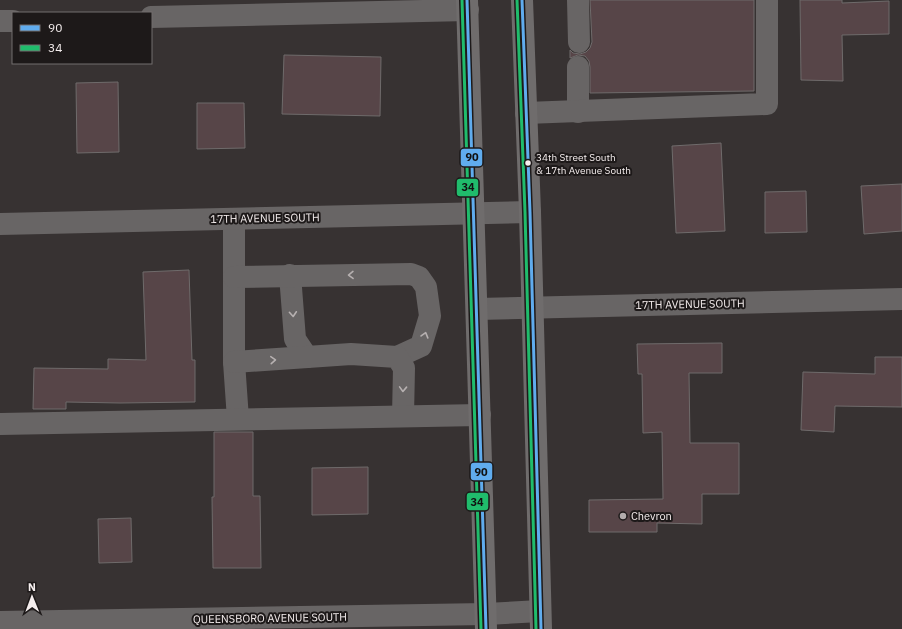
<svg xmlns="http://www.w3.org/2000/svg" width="902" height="629" font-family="'IBM Plex Sans',sans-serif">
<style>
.building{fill:#574548;stroke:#6f6b6b}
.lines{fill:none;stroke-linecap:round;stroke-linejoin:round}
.minor{stroke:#686565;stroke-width:22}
.highway{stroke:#6f6c6c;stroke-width:22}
.bus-1-casing{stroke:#1d1919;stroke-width:6}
.bus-2-casing{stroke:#1d1919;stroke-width:6}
.bus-1{stroke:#60acee;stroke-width:3}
.bus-2{stroke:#20bc6c;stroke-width:3}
.oneway{stroke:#b6b0b0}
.bus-dot{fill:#f5eeee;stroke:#1d1919;stroke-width:1.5}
.poi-dot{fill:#b2acac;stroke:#1d1919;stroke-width:1.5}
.labels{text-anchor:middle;stroke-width:4;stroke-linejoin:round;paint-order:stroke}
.bus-label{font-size:10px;fill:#f5eeee;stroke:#1d1919;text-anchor:start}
.street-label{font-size:11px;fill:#f5eeee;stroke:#1d1919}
.poi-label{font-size:11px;fill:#f5eeee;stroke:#1d1919;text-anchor:start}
.line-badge{stroke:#1d1919;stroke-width:1.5}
.pale-badge-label{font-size:11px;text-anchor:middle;font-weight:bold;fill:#111}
</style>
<rect width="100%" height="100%" fill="#373232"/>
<g class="building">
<polygon points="590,0 754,0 754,91 590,93 590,67 589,61 585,56 578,55 570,58 570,50 573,53 580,54 586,52 590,48 592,42"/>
<polygon points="800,0 842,0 842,3 889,1 889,34 842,35 843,81 801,80"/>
<polygon points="284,55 381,57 380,116 282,114"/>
<polygon points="118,82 119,152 77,153 76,83"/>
<polygon points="197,103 244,103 245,148 197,149"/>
<polygon points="721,143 725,231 676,233 672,146"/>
<polygon points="902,184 902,231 864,234 861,186"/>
<polygon points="806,191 807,232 765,233 765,192"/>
<polygon points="189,270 192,360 195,360 195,402 120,403 66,402 66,409 33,409 34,368 108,369 108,359 146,360 143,272"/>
<polygon points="722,343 722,373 689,373 690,443 739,443 739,494 702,494 702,524 657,523 657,532 589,532 589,500 663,499 662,432 643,433 642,374 638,374 637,344"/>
<polygon points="875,357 902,357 902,407 835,406 834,432 801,430 803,372 875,374"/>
<polygon points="214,432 253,432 253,496 260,496 261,568 213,568 212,497 214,497"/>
<polygon points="368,467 368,514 312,515 312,468"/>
<polygon points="131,518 132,562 99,563 98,519"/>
</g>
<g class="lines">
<g class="minor">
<polyline points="578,0 579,42"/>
<polyline points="151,17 468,10"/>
<polyline points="0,21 13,21"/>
<polyline points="578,112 578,67"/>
<polyline points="526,113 767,104 767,0"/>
<polyline points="234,219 234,362 238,419"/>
<polyline points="0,224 530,212"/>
<polyline points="290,275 295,339 307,357"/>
<polyline points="234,277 411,274 419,277 426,287 430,316 421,346 397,357"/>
<polyline points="477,309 902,299"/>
<polyline points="234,362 351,354 397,357 404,368 403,416"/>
<polyline points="0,424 480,415"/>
<polyline points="0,622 486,614 540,611"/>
</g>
<g class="highway">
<polyline points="467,0 486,629"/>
<polyline points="522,0 530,212 541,629"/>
</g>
<defs>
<g id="bus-1">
<polyline points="467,0 486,629"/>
<polyline points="522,0 530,212 541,629"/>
</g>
<g id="bus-2">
<polyline points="462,0 481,629"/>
<polyline points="517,0 525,212 536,629"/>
</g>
</defs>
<use href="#bus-1" class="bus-1-casing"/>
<use href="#bus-2" class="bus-2-casing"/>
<use href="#bus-1" class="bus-1"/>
<use href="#bus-2" class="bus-2"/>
</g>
<defs><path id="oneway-chevron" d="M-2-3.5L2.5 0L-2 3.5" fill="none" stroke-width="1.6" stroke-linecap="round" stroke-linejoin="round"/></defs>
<g class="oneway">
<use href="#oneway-chevron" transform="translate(351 275) rotate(179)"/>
<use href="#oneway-chevron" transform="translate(293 314) rotate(86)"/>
<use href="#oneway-chevron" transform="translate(425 335) rotate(-74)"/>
<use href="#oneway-chevron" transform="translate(273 360) rotate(-4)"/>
<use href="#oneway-chevron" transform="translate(403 389) rotate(92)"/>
</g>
<circle class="bus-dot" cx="528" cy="163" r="3.5"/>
<circle class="poi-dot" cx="623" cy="516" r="4"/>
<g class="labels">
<g class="bus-label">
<text x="536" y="161">34th Street South<tspan x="536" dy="13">&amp; 17th Avenue South</tspan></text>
</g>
<g class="street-label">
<text transform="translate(265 218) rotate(-1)" y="4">17TH AVENUE SOUTH</text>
<text transform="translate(690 304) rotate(-1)" y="4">17TH AVENUE SOUTH</text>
<text transform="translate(270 618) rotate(-1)" y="4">QUEENSBORO AVENUE SOUTH</text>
</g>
<g class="poi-label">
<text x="631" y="520">Chevron</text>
</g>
</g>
<g class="line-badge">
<rect x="460" y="148" width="23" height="19" rx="4" fill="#60acee"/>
<rect x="456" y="178" width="23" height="19" rx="4" fill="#20bc6c"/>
<rect x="470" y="462" width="23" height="19" rx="4" fill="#60acee"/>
<rect x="466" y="492" width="23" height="19" rx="4" fill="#20bc6c"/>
</g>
<g class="pale-badge-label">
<text x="472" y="161">90</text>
<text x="468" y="191">34</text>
<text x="481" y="476">90</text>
<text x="477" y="506">34</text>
</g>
<rect x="12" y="12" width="140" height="52" fill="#1d1919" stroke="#736e6e"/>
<rect x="20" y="25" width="20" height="6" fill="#60acee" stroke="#736e6e"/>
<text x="48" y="32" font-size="12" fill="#f5eeee">90</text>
<rect x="20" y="45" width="20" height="6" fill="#20bc6c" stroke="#736e6e"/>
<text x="48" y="52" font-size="12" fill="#f5eeee">34</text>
<g transform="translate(32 597) rotate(359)" stroke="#1d1919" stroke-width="3" paint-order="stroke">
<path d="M0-3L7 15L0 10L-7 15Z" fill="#f5eeee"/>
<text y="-6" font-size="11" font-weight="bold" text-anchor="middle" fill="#f5eeee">N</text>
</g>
</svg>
